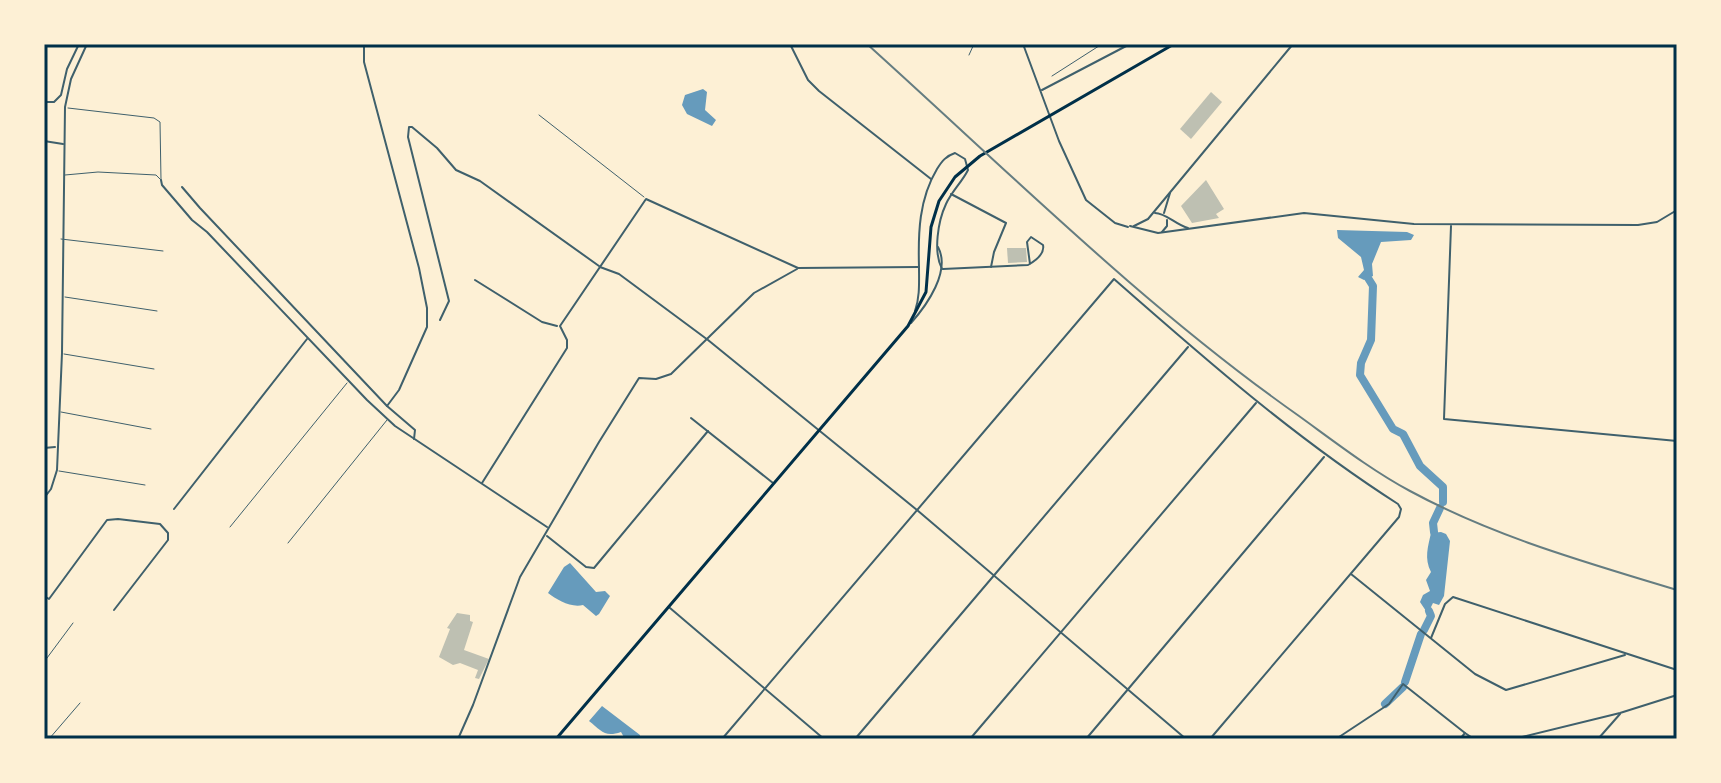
<svg xmlns="http://www.w3.org/2000/svg" width="1721" height="783" font-family="Raleway,sans-serif">
<style>
.water{fill:#669bbc}
.lines{fill:none;stroke-linecap:round;stroke-linejoin:round}
.river{stroke:#669bbc;stroke-width:8}
.building{fill:#bec0b2}
.service{stroke:#3f606c;stroke-width:1}
.minor{stroke:#3f606c;stroke-width:2}
.tertiary{stroke:#3f606c;stroke-width:2}
.secondary{stroke:#003049;stroke-width:3}
.rail{stroke:#657d81;stroke-width:2}
.neatline{fill:none;stroke:#003049;stroke-width:3}
</style>
<rect width="100%" height="100%" fill="#fdf0d5"/>
<g class="water">
<polygon points="703,89 707,92 705,110 716,120 712,126 687,114 682,105 685,95"/>
<polygon points="1337,230 1407,232 1414,235 1411,240 1381,242 1372,264 1373,276 1364,280 1358,277 1364,270 1361,257 1338,238"/>
<path d="M 1441,532 L 1446,534 L 1450,541 L 1444,596 L 1439,605 L 1433,603 L 1429,611 L 1426,611 L 1420,602 L 1423,595 L 1430,591 L 1426,580 L 1431,572 C 1424,558 1428,547 1431,533 Z"/>
<path d="M 570,563 L 596,592 L 605,591 L 610,596 L 599,614 L 596,616 L 583,605 C 571,608 557,600 548,593 L 564,567 Z"/>
<path d="M 602,706 L 640,735 L 640,739 L 625,739 L 621,732 C 604,738 601,730 589,721 Z"/>
</g>
<g class="lines">
<g class="river">
<polyline points="1368,278 1373,286 1371,340 1361,363 1360,375 1393,429 1403,434 1420,466 1443,487 1443,502"/>
<polyline points="1434,532 1433,523 1440,508"/>
<polyline points="1424,630 1431,616 1429,611"/>
<polyline points="1405,682 1421,634"/>
<polyline points="1385,704 1403,687"/>
</g>
</g>
<g class="building">
<polygon points="1211,92 1222,102 1191,139 1180,129"/>
<polygon points="1206,180 1224,209 1216,214 1219,218 1192,223 1181,206"/>
<polygon points="1007,248 1026,248 1027,262 1008,263"/>
<polygon points="457,613 470,615 470,621 473,622 464,650 489,659 479,679 475,678 478,670 460,663 453,665 439,657 450,629 447,628"/>
</g>
<g class="lines">
<g class="service">
<polyline points="969,55 974,44"/>
<polyline points="1052,76 1102,44"/>
<polyline points="539,115 644,197"/>
<polyline points="65,175 98,172 156,175 161,180 160,122 154,118 68,108"/>
<polyline points="61,239 163,251"/>
<polyline points="65,297 157,311"/>
<polyline points="64,354 154,369"/>
<polyline points="61,412 151,429"/>
<polyline points="59,471 145,485"/>
<polyline points="230,527 347,383"/>
<polyline points="288,543 387,420"/>
<polyline points="44,662 73,623"/>
<polyline points="49,739 80,703"/>
</g>
<g class="minor">
<polyline points="364,44 364,62 419,268 427,308 427,327 399,390 387,406"/>
<polyline points="790,44 808,80 819,91 931,179"/>
<polyline points="44,102 54,102 61,95 67,69 79,44"/>
<polyline points="44,141 63,144"/>
<polyline points="161,180 162,185 192,220 207,232 367,400 395,426 547,527"/>
<polyline points="182,187 200,208 387,406 415,430 414,439"/>
<polyline points="951,194 1006,223 994,252 991,267"/>
<polyline points="1451,226 1444,419 1677,441"/>
<path d="M 943,269 L 1028,265 C 1035,261 1045,254 1043,245 L 1031,237 L 1027,242 L 1030,264"/>
<polyline points="475,280 542,322 557,326"/>
<path d="M 915,311 C 920,297 919,282 919,267 C 918,233 919,199 937,169 C 942,161 946,156 955,153 L 965,159 L 968,170 C 962,182 952,191 946,204 C 938,221 933,252 942,269"/>
<polyline points="440,320 449,301 408,137 409,127 412,127 437,148 456,170 480,181 599,266"/>
<path d="M 911,323 C 927,305 951,271 938,247"/>
<polyline points="691,418 773,483"/>
<polyline points="44,448 55,447"/>
<polyline points="482,483 567,348 567,340 560,326 646,199 798,268 919,267"/>
<polyline points="44,498 51,489 57,470 62,353 65,107 71,79 87,44"/>
<polyline points="174,509 307,339"/>
<polyline points="547,536 586,567 594,568 708,431"/>
<polyline points="1351,574 1475,674 1506,690 1625,655"/>
<polyline points="44,596 49,599 107,520 118,519 160,524 168,533 168,540 114,610"/>
<polyline points="670,608 824,739"/>
<polyline points="1431,638 1445,604 1453,597 1677,670"/>
<polyline points="458,739 473,705 520,577 599,442 639,378 656,379 671,374 754,293 797,269"/>
<path d="M 722,739 L 1114,279 C 1205,359 1295,438 1398,504 L 1401,509 L 1399,517 L 1210,739"/>
<polyline points="855,739 1188,347"/>
<polyline points="970,739 1256,403"/>
<polyline points="1086,739 1324,457"/>
<polyline points="1336,739 1389,704 1403,684 1465,733"/>
<polyline points="1460,739 1465,733 1474,739"/>
<polyline points="1514,739 1620,713 1677,695"/>
<polyline points="1598,739 1620,714"/>
</g>
<g class="tertiary">
<polyline points="1023,44 1059,141 1086,200 1115,223 1128,227"/>
<polyline points="1042,90 1130,44"/>
<path d="M 1155,213 C 1166,213 1176,225 1188,228"/>
<polyline points="1164,213 1170,193"/>
<polyline points="1130,226 1158,233 1304,213 1414,224 1638,225 1657,222 1677,210"/>
<polyline points="1134,226 1148,219 1293,44"/>
<polyline points="1162,232 1167,226 1167,220"/>
<polyline points="600,267 619,274 708,340 917,510 1186,739"/>
</g>
<polyline class="secondary" points="556,739 908,326 926,292 931,227 939,201 955,177 980,156 1174,44"/>
<path class="rail" d="M 867,44 C 1008,171 1144,307 1299,416 C 1335,442 1371,470 1410,491 C 1495,537 1585,562 1677,590"/>
</g>
<rect width="1721" height="783" fill="none" stroke="#fdf0d5" stroke-width="92"/>
<rect x="46" y="46" width="1629" height="691" class="neatline"/>
</svg>
